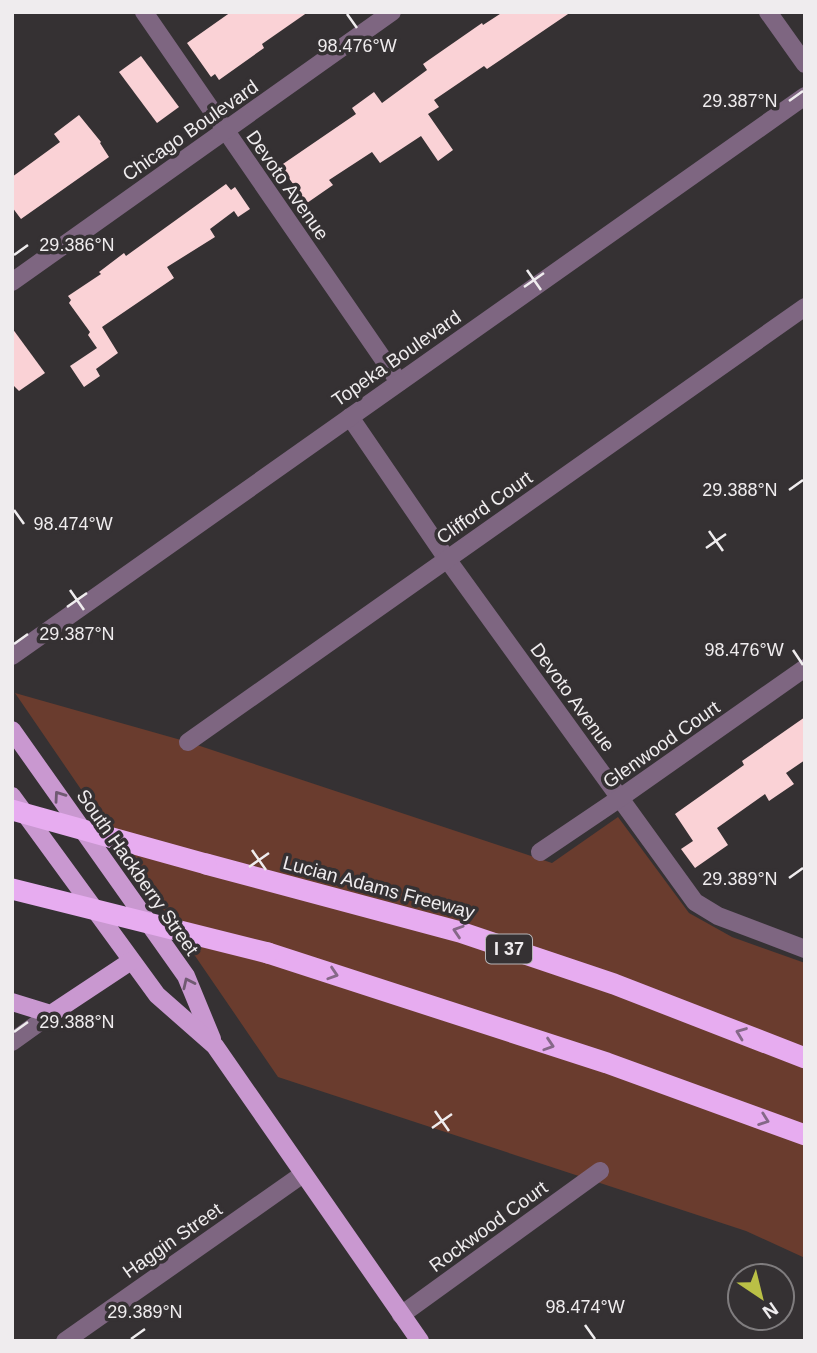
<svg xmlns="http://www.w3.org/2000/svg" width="817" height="1353" font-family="Arial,sans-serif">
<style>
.green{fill:#6a3c2e}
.building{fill:#fad2d6}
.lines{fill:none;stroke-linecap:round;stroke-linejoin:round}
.minor{stroke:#7e6681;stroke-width:18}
.major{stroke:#c998d0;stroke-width:18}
.highway{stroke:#e7acf0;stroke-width:21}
.highway-bridge{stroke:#e7acf0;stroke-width:21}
.oneway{stroke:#705a72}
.oneway2{stroke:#856888}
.ticks{fill:none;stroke:#efecee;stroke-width:2.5}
.labels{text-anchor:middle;stroke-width:7;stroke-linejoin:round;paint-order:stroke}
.shield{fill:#353133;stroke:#b7b4b6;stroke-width:2}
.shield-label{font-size:18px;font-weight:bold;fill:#efecee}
.street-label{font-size:19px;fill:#efecee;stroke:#353133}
.ticks-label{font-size:18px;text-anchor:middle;fill:#efecee;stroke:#353133;stroke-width:7;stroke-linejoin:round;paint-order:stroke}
</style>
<rect width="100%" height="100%" fill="#353133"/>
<polygon class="green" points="15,693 188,742 552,863 618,817 689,913 732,937 805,963 805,1258 746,1231 278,1077"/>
<g class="building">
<polygon points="231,12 308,12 262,44 264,48 219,80 215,74 211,77 187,43"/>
<polygon points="503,12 571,12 487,69 484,66 434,100 439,107 428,114 453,150 438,161 421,136 380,163 372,152 329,180 333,185 307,203 280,166 356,114 352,108 374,92 382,103 427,70 423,64 482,23 483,25"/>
<polygon points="141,56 179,107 157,123 119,72"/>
<polygon points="79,115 101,142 100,143 109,157 21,219 12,207 12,177 60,142 54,134"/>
<polygon points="226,184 231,190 235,187 250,209 238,217 234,211 210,229 215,237 167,267 174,278 102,327 118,353 96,369 100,376 84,387 70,366 97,348 88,335 90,332 69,303 71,300 68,296 101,274 99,272 124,253 126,256"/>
<polygon points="12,328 45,373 19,391 12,384"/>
<polygon points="805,717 805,760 786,773 794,784 769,801 765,794 717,828 728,845 695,868 681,849 693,841 675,814 744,765 742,761"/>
</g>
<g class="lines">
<g class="minor">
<polyline points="144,12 399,382"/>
<polyline points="768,12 805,64"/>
<polyline points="12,282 392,12"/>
<polyline points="350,417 447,559 695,902 718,916 805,949"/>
<polyline points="12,656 805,96"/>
<polyline points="188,742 805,307"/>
<polyline points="540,852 620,798 805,668"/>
<polyline points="12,1042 51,1014"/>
<polyline points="401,1315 600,1171"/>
<polyline points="65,1341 303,1174"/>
</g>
<g class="major">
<polyline points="12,730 186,976 212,1039"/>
<polyline points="12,796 157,995 215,1046 420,1341"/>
<polyline points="12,1002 51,1014 131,961"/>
</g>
<g class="highway">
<polyline points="206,864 460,932 614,984 805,1058"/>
<polyline points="268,953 607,1063 805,1135"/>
</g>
<g class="highway-bridge">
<polyline points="12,810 206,864"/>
<polyline points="12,889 268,953"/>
</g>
</g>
<defs><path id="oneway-chevron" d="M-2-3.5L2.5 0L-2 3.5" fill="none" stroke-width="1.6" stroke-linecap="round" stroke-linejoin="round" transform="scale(1.75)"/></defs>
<g class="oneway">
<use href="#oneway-chevron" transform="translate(59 796) rotate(-125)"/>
<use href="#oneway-chevron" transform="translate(188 983) rotate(-115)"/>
</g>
<g class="oneway2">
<use href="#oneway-chevron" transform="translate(458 931) rotate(-162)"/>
<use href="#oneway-chevron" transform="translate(333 974) rotate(18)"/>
<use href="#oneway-chevron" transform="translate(741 1033) rotate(-159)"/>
<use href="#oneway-chevron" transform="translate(549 1045) rotate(18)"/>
<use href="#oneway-chevron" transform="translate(764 1120) rotate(20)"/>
</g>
<path class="ticks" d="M 347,14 L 357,28M 789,101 L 803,91M 14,255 L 28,245M 527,270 L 541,290M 524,287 L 544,273M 789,490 L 803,480M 14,510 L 24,524M 709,531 L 723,551M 706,548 L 726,534M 70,590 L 84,610M 67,607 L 87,593M 14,644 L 28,634M 793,650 L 803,665M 252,850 L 266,870M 249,867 L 269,853M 789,878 L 803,868M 14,1032 L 28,1022M 435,1111 L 449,1131M 432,1128 L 452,1114M 585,1325 L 595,1339M 131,1339 L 145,1329"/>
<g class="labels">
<rect class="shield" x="486" y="934.5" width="46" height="29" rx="5"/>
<g class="shield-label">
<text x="509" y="955">I 37</text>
</g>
<g class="street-label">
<text transform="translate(190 130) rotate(-35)" y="7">Chicago Boulevard</text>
<text transform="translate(288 185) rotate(55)" y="7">Devoto Avenue</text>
<text transform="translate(396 358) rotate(-35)" y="7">Topeka Boulevard</text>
<text transform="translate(484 507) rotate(-35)" y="7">Clifford Court</text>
<text transform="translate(573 697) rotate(54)" y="7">Devoto Avenue</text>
<text transform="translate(661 744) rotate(-35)" y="7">Glenwood Court</text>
<text transform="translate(138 872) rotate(55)" y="7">South Hackberry Street</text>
<text transform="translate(379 887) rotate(15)" y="7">Lucian Adams Freeway</text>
<text transform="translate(488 1226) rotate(-36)" y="7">Rockwood Court</text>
<text transform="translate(172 1240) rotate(-35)" y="7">Haggin Street</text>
</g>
</g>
<g class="ticks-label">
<text x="357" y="52">98.476°W</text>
<text x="740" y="107">29.387°N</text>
<text x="77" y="251">29.386°N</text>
<text x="740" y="496">29.388°N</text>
<text x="73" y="530">98.474°W</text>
<text x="77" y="640">29.387°N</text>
<text x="744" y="656">98.476°W</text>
<text x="740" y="885">29.389°N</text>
<text x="77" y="1028">29.388°N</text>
<text x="585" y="1313">98.474°W</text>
<text x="145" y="1318">29.389°N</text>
</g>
<rect width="817" height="1353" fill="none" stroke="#efecee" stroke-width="28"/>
<g transform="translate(761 1297) rotate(145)"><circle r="33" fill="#353133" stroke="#7f7c7e" stroke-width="2"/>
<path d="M0-5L12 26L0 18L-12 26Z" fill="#bac046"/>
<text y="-10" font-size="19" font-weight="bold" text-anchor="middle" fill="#efecee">N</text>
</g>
</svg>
